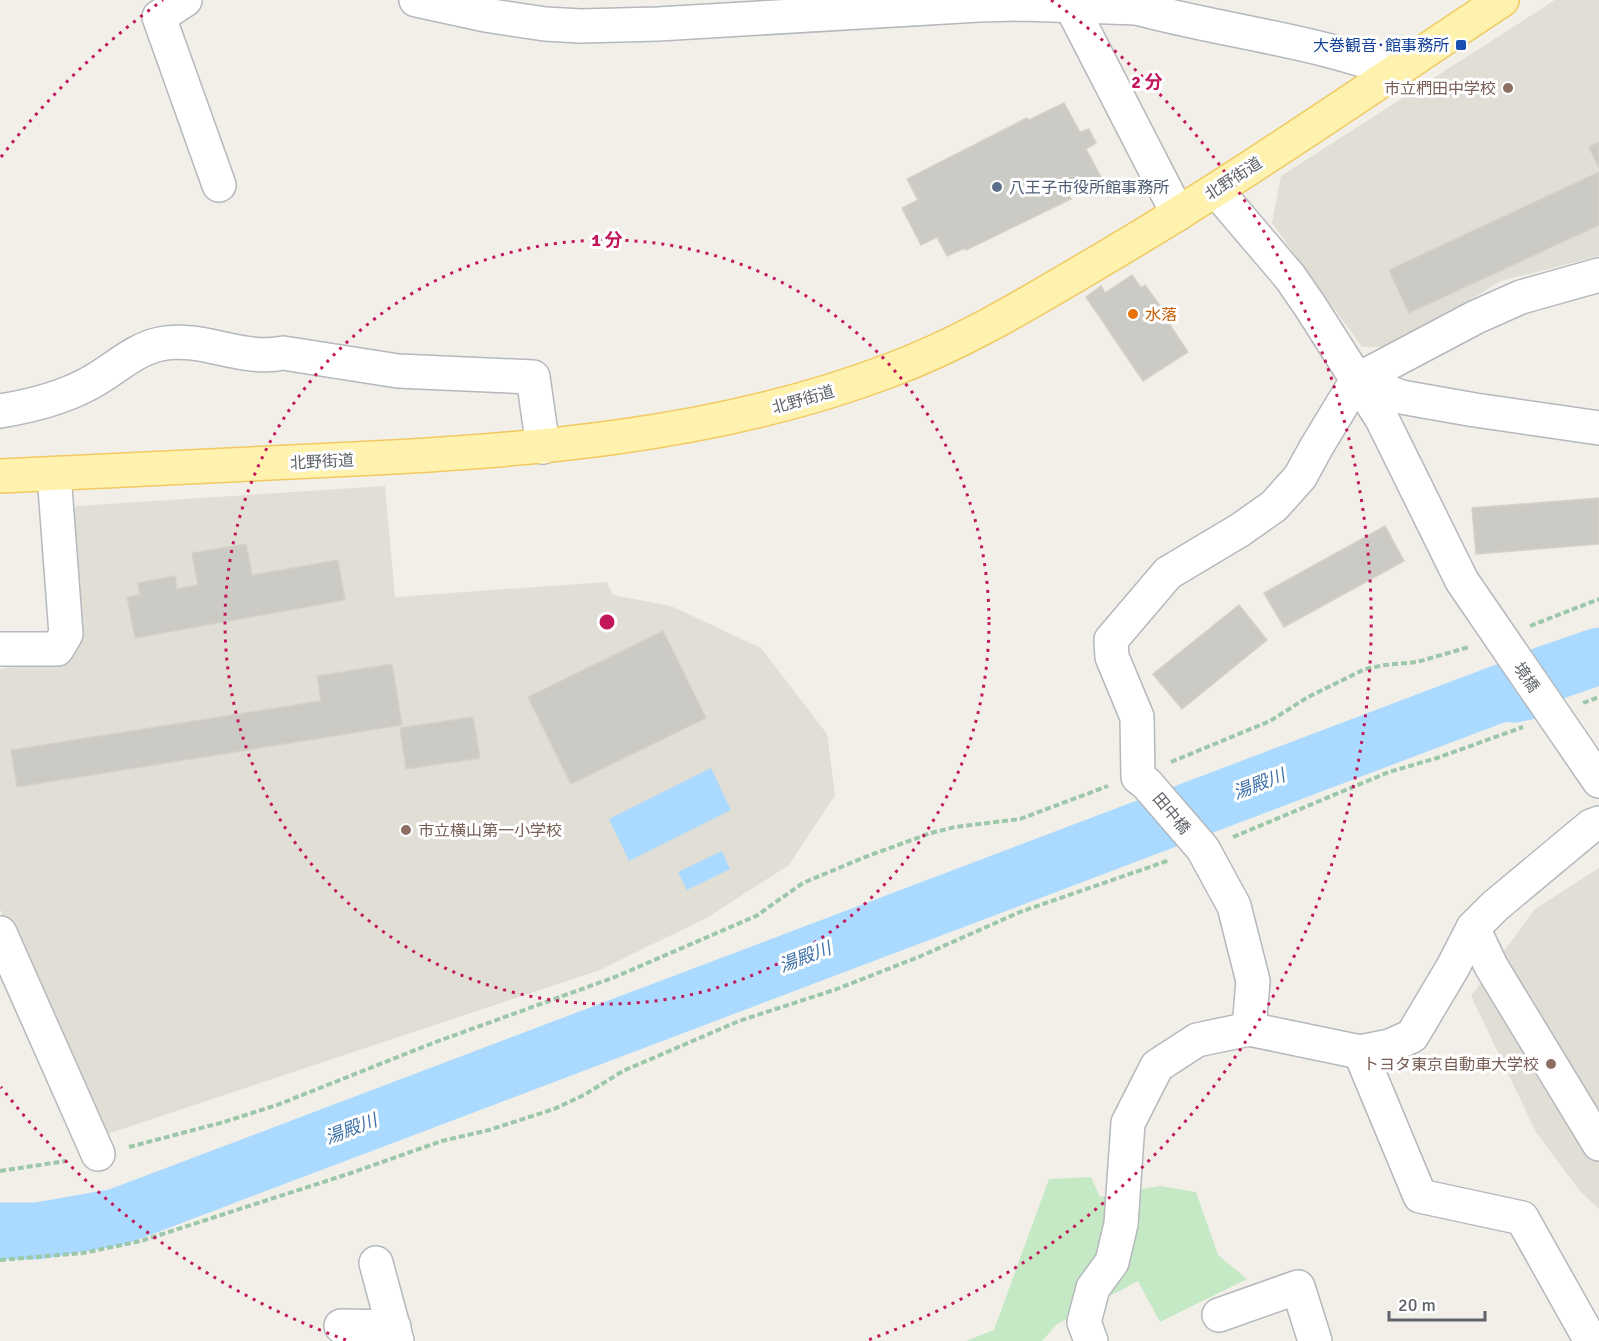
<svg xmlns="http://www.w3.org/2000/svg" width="1599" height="1341" font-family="Signika,'Noto Sans JP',sans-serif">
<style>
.education{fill:#e1ded6}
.green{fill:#c5e8c5}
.water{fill:#aadaff}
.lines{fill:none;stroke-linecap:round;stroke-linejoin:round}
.river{stroke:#aadaff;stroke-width:57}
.building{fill:#cccac5;stroke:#d6d1c6;stroke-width:1.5}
.minor-casing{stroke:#b5b8bc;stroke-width:36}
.major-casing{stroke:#f2c960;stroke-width:36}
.path{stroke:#9cc7a9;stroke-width:4;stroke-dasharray:6 3;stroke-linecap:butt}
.minor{stroke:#fff;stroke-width:33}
.major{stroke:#fff2af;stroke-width:33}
.ring{fill:none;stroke:#c2185b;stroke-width:3;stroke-dasharray:3 6}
.transit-dot{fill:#1a4fb4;stroke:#fff;stroke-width:2}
.education-dot{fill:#8d6e63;stroke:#fff;stroke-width:2}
.service-dot{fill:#5c6f8a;stroke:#fff;stroke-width:2}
.food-dot{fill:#e8710a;stroke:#fff;stroke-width:2}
.labels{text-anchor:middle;stroke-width:6;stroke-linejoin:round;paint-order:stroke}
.transit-label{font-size:16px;fill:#164399;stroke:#fff;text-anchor:end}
.education-label{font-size:16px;fill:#785e54;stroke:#fff;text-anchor:end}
.street-label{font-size:16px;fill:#5f6368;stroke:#fff}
.service-label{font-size:16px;fill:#4e5e75;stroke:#fff;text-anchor:start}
.food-label{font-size:16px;fill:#c56008;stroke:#fff;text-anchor:start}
.water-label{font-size:18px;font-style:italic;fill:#4174aa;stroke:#fff}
.centre{fill:#c2185b;stroke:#fff;stroke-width:3}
.ring-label{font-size:18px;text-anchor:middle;font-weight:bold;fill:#c2185b;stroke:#fff;stroke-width:6;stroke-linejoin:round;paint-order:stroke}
</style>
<rect width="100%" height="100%" fill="#f1efe8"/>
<g class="education">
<polygon points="1555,0 1599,0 1599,256 1501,281 1392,347 1362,347 1272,223 1281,176"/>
<polygon points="385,486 395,597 607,582 613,595 671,606 761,648 827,734 835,795 789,865 708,917 600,970 92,1139 0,909 0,669 64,659 63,520 77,506"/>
<polygon points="1599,868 1599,1209 1579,1190 1536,1132 1471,996 1535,909"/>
</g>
<polygon class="green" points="1091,1177 1100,1197 1160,1186 1196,1192 1218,1255 1247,1279 1160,1322 1138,1281 1057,1324 1042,1341 966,1341 994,1330 1049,1179"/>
<g class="water">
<polygon points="711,768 731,810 629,861 609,819"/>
<polygon points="722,851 730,869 687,890 678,872"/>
</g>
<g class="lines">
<polyline class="river" points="0,1231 37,1231 117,1217 1504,692 1514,694 1533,690 1544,675 1599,656"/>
</g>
<g class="building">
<polygon points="1064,103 1080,132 1089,129 1096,143 1086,149 1101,177 1068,195 1071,199 966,250 965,248 947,256 937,237 921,245 902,208 918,200 907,179 1027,118 1029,120"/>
<polygon points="1599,142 1599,168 1589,147"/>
<polygon points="1599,172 1599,225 1409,313 1389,270"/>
<polygon points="1132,275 1141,288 1145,285 1161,307 1156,311 1161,317 1164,316 1188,352 1143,381 1086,297 1101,286 1105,293"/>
<polygon points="1599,498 1599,544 1476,554 1472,508"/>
<polygon points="1385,526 1404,561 1284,627 1264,593"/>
<polygon points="246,544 252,575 338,560 345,600 135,638 127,597 140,595 138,583 175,576 177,589 198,585 192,553"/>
<polygon points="1239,605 1267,640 1182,709 1153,674"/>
<polygon points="663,631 706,718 571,784 528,697"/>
<polygon points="392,664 402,725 17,787 11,750 321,701 317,676"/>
<polygon points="473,717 480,758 406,769 400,728"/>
</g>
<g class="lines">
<defs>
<g id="minor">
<polyline points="185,0 159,17 219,185"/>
<polyline points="416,0 485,15 545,24 581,26 658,24 979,5 1023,4 1137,8 1155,0"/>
<polyline points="1071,6 1178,214"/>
<path d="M 1137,8 C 1223,31 1312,40 1394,71"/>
<polyline points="1216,190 1290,277 1310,306 1382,419 1462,581 1599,781"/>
<polyline points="1357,380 1401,397 1475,410 1599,428"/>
<path d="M 0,411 C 31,406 60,399 88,384 C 112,372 132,350 160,344 C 201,335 243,362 283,353 L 398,371 L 533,377 L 543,447"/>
<polyline points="0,649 57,649 66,634 54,474"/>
<polyline points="1473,928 1491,966 1599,1144"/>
<polyline points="0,933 98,1154"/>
<polyline points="1249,1029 1253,981 1234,906 1203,849 1147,784 1138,777 1137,717 1112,657 1111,640 1168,573 1240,530 1274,506 1300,477 1317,446 1357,380 1476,317 1521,297 1599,275"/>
<polyline points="1360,1052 1420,1196 1522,1218 1591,1341"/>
<polyline points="376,1263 397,1341"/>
<polyline points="1219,1315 1298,1287 1315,1341"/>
<polyline points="341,1326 394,1327"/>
<polyline points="1091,1341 1084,1322 1093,1288 1112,1262 1121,1224 1128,1123 1157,1066 1197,1040 1249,1029 1360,1052 1390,1046 1412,1036 1453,967 1473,928 1495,906 1591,826 1599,823"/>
</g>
<path id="major" d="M 0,476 C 111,471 222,466 333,460 C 522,451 713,438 891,370 C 963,343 1027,304 1093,265 C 1233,183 1366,90 1502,0"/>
</defs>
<use href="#minor" class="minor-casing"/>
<use href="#major" class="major-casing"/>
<g class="path">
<polyline points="1530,626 1599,599"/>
<polyline points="1583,703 1599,697"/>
<polyline points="1171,762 1270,721 1308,697 1365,669 1385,665 1417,662 1469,647"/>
<polyline points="1233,837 1389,772 1437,758 1523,727"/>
<polyline points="129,1147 224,1122 277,1105 433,1043 615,977 756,916 803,883 865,857 931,833 955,827 1020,819 1108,786"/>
<polyline points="0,1171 66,1161"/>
<polyline points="0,1260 83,1253 141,1241 351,1173 442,1141 489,1130 554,1109 584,1095 623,1071 739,1021 837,989 921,956 1020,912 1170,860"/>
</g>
<use href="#minor" class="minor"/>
<use href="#major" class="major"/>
</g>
<g class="ring">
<circle cx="607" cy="622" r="382"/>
<path d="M346 1340A764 764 0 0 1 1 1087M1 157A764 764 0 0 1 163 0M1051 0A764 764 0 0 1 868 1340"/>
</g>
<rect class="transit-dot" x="1455" y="39" width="12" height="12" rx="3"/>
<g class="education-dot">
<circle cx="1508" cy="88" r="6"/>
<circle cx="406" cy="830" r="6"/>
<circle cx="1551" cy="1064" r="6"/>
</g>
<circle class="service-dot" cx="997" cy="187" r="6"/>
<circle class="food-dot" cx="1133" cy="314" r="6"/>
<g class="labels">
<g class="transit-label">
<text x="1449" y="51">大巻観音･館事務所</text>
</g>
<g class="education-label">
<text x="1496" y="94">市立椚田中学校</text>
<text x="418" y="836" text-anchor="start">市立横山第一小学校</text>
<text x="1539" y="1070">トヨタ東京自動車大学校</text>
</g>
<g class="street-label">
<text transform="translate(1233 178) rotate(-33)" y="6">北野街道</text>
<text transform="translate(803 399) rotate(-16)" y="6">北野街道</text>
<text transform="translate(322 461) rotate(-3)" y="6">北野街道</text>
<text transform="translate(1527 677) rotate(56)" y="6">境橋</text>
<text transform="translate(1172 813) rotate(50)" y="6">田中橋</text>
</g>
<g class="service-label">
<text x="1009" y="193">八王子市役所館事務所</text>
</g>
<g class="food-label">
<text x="1145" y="320">水落</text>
</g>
<g class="water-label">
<text transform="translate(1259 784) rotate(-21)" y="6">湯殿川</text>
<text transform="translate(805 957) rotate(-21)" y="6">湯殿川</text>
<text transform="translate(351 1129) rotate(-21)" y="6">湯殿川</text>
</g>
</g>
<circle cx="607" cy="622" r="9" class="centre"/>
<g class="ring-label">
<text x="1147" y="88">2 分</text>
<text x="607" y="246">1 分</text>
</g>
<path d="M1389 1311v9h96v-9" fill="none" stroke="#5f6368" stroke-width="3"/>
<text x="1398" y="1311" font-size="18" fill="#5f6368" stroke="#ffffff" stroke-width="4.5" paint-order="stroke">20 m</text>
</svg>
